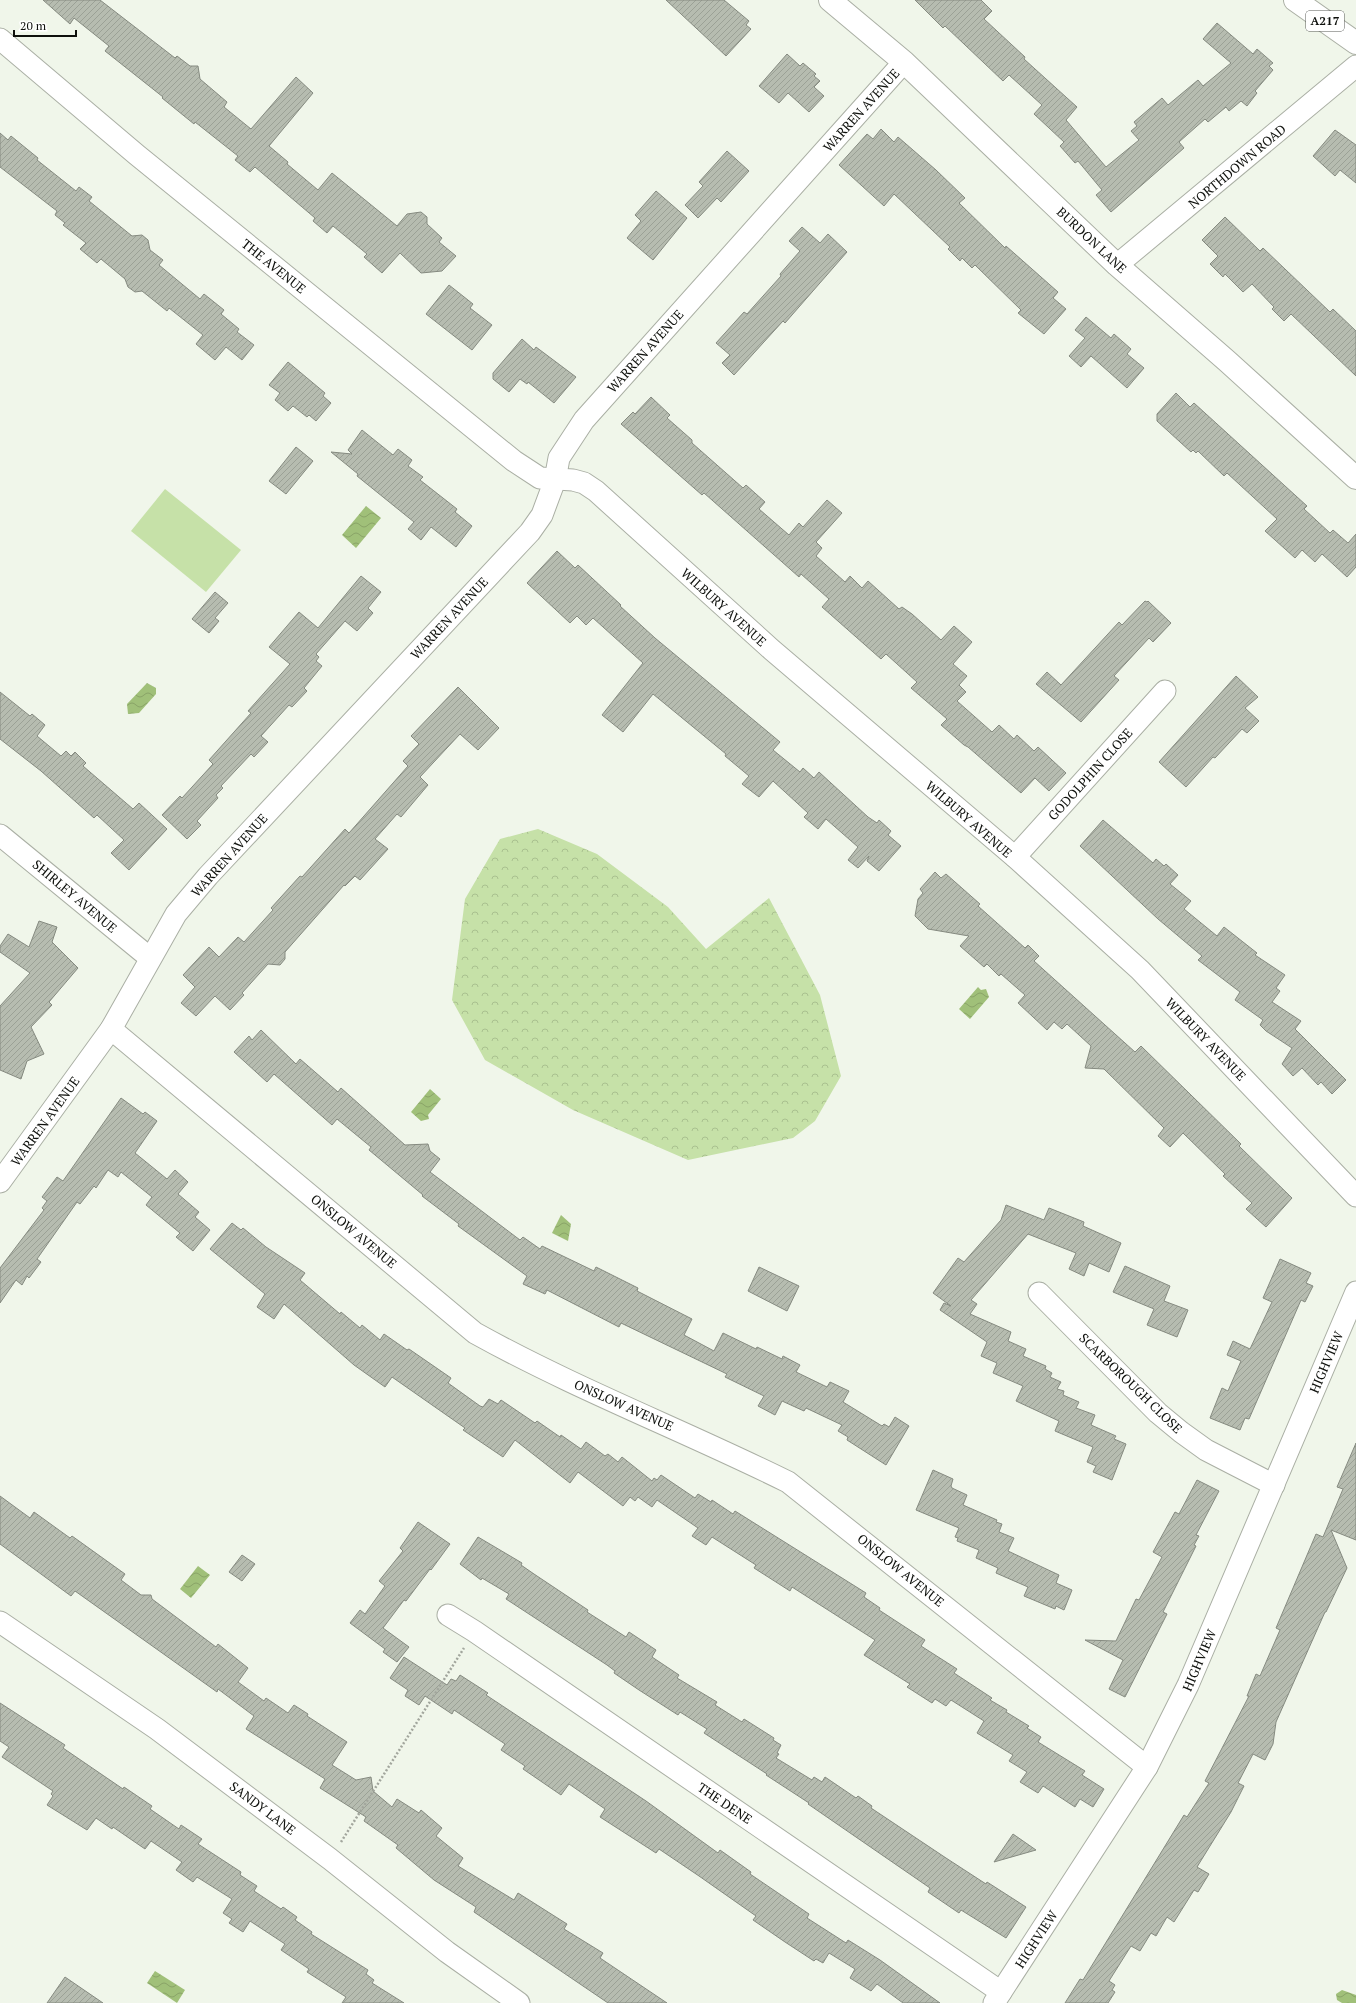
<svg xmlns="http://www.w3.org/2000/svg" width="1356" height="2003" font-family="'PT Serif',serif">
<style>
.forest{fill:url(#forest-crowns)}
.pitch{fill:#c6e1a8}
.water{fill:url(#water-waves)}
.building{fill:url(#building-hatch);stroke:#858a80}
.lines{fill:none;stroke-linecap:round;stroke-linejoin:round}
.minor-casing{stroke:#aaafa4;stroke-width:23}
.tertiary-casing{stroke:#aaafa4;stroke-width:24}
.trunk-casing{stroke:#aaafa4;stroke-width:24}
.path{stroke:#a2a69d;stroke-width:2.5;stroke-dasharray:2 2;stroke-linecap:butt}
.minor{stroke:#fff;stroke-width:21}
.tertiary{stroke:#fff;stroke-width:22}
.trunk{stroke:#fff;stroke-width:22}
.labels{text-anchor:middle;stroke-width:4;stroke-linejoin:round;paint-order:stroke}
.shield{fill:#fff;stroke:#565855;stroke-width:1}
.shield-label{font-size:12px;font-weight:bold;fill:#0e100c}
.street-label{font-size:13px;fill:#0e100c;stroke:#fff}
</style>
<defs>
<pattern id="forest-crowns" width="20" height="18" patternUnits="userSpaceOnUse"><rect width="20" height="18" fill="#c6e1a8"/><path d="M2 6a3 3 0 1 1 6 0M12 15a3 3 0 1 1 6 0" fill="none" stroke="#a9c08f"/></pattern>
<pattern id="water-waves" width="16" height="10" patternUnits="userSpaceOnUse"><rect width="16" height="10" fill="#a0c079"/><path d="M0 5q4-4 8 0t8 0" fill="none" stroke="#89a467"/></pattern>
<pattern id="building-hatch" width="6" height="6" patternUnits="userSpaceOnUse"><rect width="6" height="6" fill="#b6bcb0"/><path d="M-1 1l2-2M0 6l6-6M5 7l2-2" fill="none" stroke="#9ba196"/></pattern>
</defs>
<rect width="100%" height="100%" fill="#f0f6ea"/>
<polygon class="forest" points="538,829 597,854 668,907 706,949 769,898 820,995 841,1076 815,1121 793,1138 688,1160 573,1110 485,1060 452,1000 465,899 500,839"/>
<polygon class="pitch" points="165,489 241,550 206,592 131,531"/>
<g class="water">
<polygon points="366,506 381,518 356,548 342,535"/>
<polygon points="147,683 156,688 156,694 139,713 128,714 127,704"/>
<polygon points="978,987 981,990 986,989 989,997 970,1019 959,1009"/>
<polygon points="430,1089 441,1099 428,1115 429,1119 421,1121 411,1112"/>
<polygon points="561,1215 571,1224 568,1241 552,1233"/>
<polygon points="198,1566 210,1575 191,1598 180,1589"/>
<polygon points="155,1971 185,1990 177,2003 147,1983"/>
<polygon points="1342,1990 1356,1995 1356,2003 1342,2003 1337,2000 1336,1994"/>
</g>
<g class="building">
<polygon points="43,0 100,0 175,58 177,56 190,66 198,66 200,79 227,102 224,107 251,129 296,77 313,93 269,146 288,162 287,164 318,190 332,173 397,226 407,214 421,212 427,217 427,224 442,238 439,242 456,256 442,271 421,273 400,253 382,273 364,257 367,254 333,226 327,233 313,221 315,218 255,167 250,172 235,160 238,156 195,122 194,124 162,98 163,97 105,51 109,46 74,18 70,24"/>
<polygon points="666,0 724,0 749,21 746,25 751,29 726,56"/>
<polygon points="915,0 981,0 992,11 984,19 1025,57 1024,59 1077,107 1066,120 1106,167 1139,140 1131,131 1137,126 1134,122 1162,98 1168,105 1198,80 1203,86 1231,63 1203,39 1217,23 1253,54 1257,49 1273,63 1269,66 1273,70 1255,91 1257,93 1247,106 1241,101 1229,111 1226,107 1208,122 1205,119 1179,142 1184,148 1111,212 1096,195 1102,190 1078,161 1075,163 1060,146 1064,142 1034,114 1042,105 1009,75 1003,81 945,26 943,28"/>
<polygon points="787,54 800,66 803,63 816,74 814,76 820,81 814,87 824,96 809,112 788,93 779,103 759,86"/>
<polygon points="881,129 894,142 898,137 936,170 965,198 959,203 1005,248 1006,246 1058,292 1053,298 1066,309 1044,334 1018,313 1021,310 975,265 972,268 962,258 960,261 948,249 950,247 894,194 884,206 839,165 867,134 873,139"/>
<polygon points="1335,130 1356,145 1356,183 1340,170 1335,176 1313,156"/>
<polygon points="0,133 8,140 11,136 38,158 37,160 76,191 79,187 92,197 89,201 132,236 142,235 148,240 150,250 163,260 159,265 200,299 204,294 224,310 221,314 239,329 237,332 254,345 242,360 226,347 215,360 196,344 203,335 169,308 167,311 142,291 135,292 128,287 125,279 101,259 97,263 80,249 86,243 63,225 65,223 55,215 57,211 0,167"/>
<polygon points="727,151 749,171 721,202 717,198 698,218 685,205 703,186 699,182"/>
<polygon points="656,191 687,218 653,260 627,238 641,221 635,215"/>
<polygon points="1225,217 1260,251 1263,248 1330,312 1333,309 1356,331 1356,376 1291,314 1284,321 1272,309 1274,307 1252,284 1243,292 1225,274 1223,277 1210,264 1218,256 1202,240"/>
<polygon points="802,227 820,243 828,234 847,252 785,323 783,321 734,375 722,363 730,355 716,343 744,312 747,314 755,305 781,276 780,274 800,251 789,241"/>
<polygon points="449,285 473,304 470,308 492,325 472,350 426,314"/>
<polygon points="1086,317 1111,338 1114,334 1131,349 1127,354 1144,368 1127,388 1091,356 1081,367 1069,356 1085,338 1075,330"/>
<polygon points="522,339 534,350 536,347 576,377 554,403 528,382 527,384 520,379 509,392 493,379 493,373"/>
<polygon points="288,362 325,393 323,396 331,403 316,421 309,415 307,417 293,406 288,411 275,400 280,393 269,385"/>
<polygon points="1176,393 1190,407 1194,403 1307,506 1304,509 1330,533 1333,530 1348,543 1356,534 1356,567 1347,577 1322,554 1315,562 1302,550 1295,558 1265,531 1277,519 1227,473 1224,476 1198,451 1196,453 1193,450 1191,452 1157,421 1157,414"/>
<polygon points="651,397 670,415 667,418 692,440 692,443 743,488 746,485 765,502 759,509 789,535 799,523 803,527 827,500 842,513 816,542 822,548 816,556 845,582 850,576 862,588 868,581 899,609 902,607 912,614 941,640 954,626 972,642 953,664 967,676 959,685 966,692 957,701 992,732 999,725 1014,739 1017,735 1034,751 1038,747 1066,773 1049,791 1035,778 1021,793 968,747 964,745 941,725 947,719 911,688 917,682 886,654 881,659 822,607 829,599 801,574 799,577 704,493 702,495 621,424 633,412 635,414"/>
<polygon points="362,430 393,455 398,449 412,460 408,466 423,477 420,480 457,509 455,512 472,526 456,547 431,527 421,540 408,529 414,522 357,476 358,474 331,452 352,454 348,450"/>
<polygon points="296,447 313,461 286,494 269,481"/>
<polygon points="557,551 575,568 578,565 621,605 620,606 655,638 780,742 773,750 800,772 803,768 814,778 819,772 868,817 877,823 879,820 891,831 888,835 901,846 879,871 867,861 869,856 858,868 848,860 858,847 826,819 818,829 804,817 808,813 773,781 759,797 742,784 749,776 725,756 726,754 653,694 623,732 602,715 643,663 593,618 586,625 577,616 570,623 527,583"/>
<polygon points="361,576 381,592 368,608 373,613 357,631 345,621 316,654 319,657 316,661 322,666 304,688 307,691 292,707 289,705 261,736 268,742 254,757 251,754 221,786 223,788 216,795 218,798 197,821 201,825 187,839 162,815 180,796 182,798 213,764 209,760 251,713 248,711 290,664 269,647 299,612 318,628"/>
<polygon points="215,592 228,603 215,618 219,621 209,633 192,619"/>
<polygon points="1145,601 1147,602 1148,601 1171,623 1153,642 1149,638 1114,676 1119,680 1081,722 1036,684 1047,672 1061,685 1119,622 1122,625"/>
<polygon points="1236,676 1258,697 1245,708 1259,721 1247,733 1242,729 1215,758 1213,757 1186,787 1159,762"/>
<polygon points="458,687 499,728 478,750 460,734 420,777 428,785 401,817 397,814 375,839 388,849 360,880 355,876 345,886 344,885 285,952 285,959 280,965 268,964 242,993 244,995 230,1010 215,996 196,1016 181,1003 195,987 183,975 209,947 219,957 238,937 244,942 273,910 271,908 300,876 302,877 345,829 349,833 408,766 403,761 419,744 411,736"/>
<polygon points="0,692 30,716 32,714 45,725 37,736 61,756 66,751 71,756 75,752 86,763 83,766 133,809 139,803 167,829 129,870 111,853 124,840 97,815 94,818 41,771 0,739"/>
<polygon points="1103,820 1153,863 1156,859 1164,866 1166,864 1178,875 1170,884 1191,901 1184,909 1217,936 1224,927 1257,953 1255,955 1285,975 1276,988 1280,991 1272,1002 1301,1021 1295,1029 1346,1080 1332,1094 1321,1082 1318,1085 1302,1068 1293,1076 1282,1064 1292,1048 1266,1031 1260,1025 1263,1020 1235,1000 1240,992 1198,960 1202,956 1158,919 1080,846"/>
<polygon points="935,872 941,878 946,874 980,904 978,906 1025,948 1028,945 1039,956 1034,961 1135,1052 1141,1046 1241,1144 1239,1146 1292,1198 1266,1227 1246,1209 1252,1203 1223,1176 1225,1174 1183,1133 1170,1147 1158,1136 1164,1128 1104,1069 1085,1068 1091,1046 1067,1024 1062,1029 1054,1022 1047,1030 1018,1003 1025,995 1001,974 999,976 987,964 984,967 960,946 969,936 928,929 915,916 918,899 923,893 920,889"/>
<polygon points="39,921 57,927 52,942 78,968 49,1002 52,1005 31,1027 44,1054 27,1061 21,1079 0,1070 0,1006 30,973 0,952 0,946 8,934 29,947"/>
<polygon points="261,1030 296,1064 300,1059 338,1092 341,1088 405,1145 428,1144 430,1151 440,1159 430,1172 520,1240 523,1237 540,1249 542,1246 594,1271 596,1267 638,1288 637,1291 692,1319 684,1335 714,1351 723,1333 756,1349 757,1347 782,1359 783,1356 800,1365 796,1372 827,1387 830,1382 849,1391 843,1402 882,1426 884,1424 889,1427 895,1417 909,1426 886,1465 847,1440 848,1437 838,1431 842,1425 806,1408 804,1411 782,1401 775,1415 758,1406 764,1396 725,1377 727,1374 621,1323 619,1327 547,1290 545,1294 523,1284 527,1276 458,1226 459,1224 422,1196 423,1195 369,1150 371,1147 337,1119 332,1125 274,1074 267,1082 234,1052 249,1036 252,1040"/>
<polygon points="121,1098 143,1114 145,1112 157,1121 135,1153 167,1179 175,1170 188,1182 178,1194 199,1212 195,1217 210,1230 193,1251 176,1237 180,1233 146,1205 152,1197 121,1172 118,1177 108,1170 96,1188 94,1186 80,1204 77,1202 37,1259 41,1262 29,1278 27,1276 22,1285 16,1280 0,1303 0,1268 44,1210 42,1208 47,1201 42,1197 57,1177 63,1181"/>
<polygon points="1006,1205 1044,1220 1049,1208 1084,1222 1083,1226 1121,1243 1109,1272 1089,1263 1084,1276 1069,1269 1076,1253 1028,1234 971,1300 977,1304 970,1314 1011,1332 1008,1341 1026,1349 1023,1356 1046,1366 1045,1369 1052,1373 1050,1377 1061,1382 1057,1389 1064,1391 1063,1395 1079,1402 1076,1408 1095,1415 1091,1425 1116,1436 1114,1439 1126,1444 1112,1480 1093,1472 1096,1466 1087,1462 1093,1447 1055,1431 1059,1421 1016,1401 1023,1386 993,1373 997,1363 981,1356 987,1342 940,1310 944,1303 951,1306 933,1293 958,1258 964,1262 1001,1220"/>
<polygon points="232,1223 241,1230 243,1228 266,1247 305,1273 300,1280 340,1314 341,1312 360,1328 362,1325 380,1340 384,1334 407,1350 409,1349 451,1378 448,1383 480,1406 483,1407 489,1399 498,1404 501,1400 535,1423 537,1421 560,1437 561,1435 581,1449 586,1442 605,1456 608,1454 618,1462 622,1457 652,1481 654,1478 657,1480 661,1475 695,1498 698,1494 711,1502 712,1500 733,1514 735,1511 866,1593 864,1597 880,1608 879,1610 925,1640 921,1646 957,1669 954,1673 992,1698 990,1700 1007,1710 1006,1712 1029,1726 1027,1728 1041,1737 1038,1742 1085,1771 1082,1775 1104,1789 1093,1807 1080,1799 1075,1807 1043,1786 1038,1793 1020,1782 1027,1772 1009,1761 1013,1755 977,1733 984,1721 951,1700 946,1706 935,1699 932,1703 907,1687 910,1684 864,1655 875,1640 792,1587 790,1591 754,1568 756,1565 712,1537 706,1545 692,1536 698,1528 657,1500 652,1507 638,1497 635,1501 630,1497 623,1506 578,1472 570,1483 515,1440 503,1457 463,1430 465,1428 392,1377 385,1387 354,1365 284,1304 274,1319 257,1307 265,1294 210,1249"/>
<polygon points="1280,1259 1311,1273 1306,1283 1313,1286 1305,1302 1301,1300 1249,1419 1245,1418 1240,1430 1210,1418 1222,1388 1228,1391 1241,1361 1227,1355 1233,1341 1250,1349 1272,1302 1263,1298"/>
<polygon points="1125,1266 1170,1286 1164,1301 1188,1310 1177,1337 1147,1325 1154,1309 1113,1292"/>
<polygon points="759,1267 799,1286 787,1311 748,1291"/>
<polygon points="1356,1443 1356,1540 1331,1530 1347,1568 1326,1612 1325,1612 1276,1722 1273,1744 1265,1760 1253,1754 1238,1783 1244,1786 1231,1812 1197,1867 1209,1874 1198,1892 1194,1890 1174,1922 1167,1917 1156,1936 1151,1933 1140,1951 1131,1946 1109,1981 1115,1985 1112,1990 1115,1992 1108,2003 1065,2003 1080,1979 1083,1980 1184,1815 1187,1817 1209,1783 1205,1781 1249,1696 1247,1696 1256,1674 1260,1676 1280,1630 1276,1628 1316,1534 1323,1537 1343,1489 1337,1487"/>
<polygon points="933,1470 953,1479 951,1486 952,1488 967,1495 963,1505 997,1520 996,1522 1002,1524 999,1532 1014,1538 1008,1551 1059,1575 1056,1583 1072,1590 1064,1610 1056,1606 1055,1609 1024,1596 1028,1587 996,1573 998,1568 976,1558 979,1550 957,1541 958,1538 955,1537 959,1528 916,1510"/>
<polygon points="1197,1480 1219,1491 1196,1535 1199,1536 1194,1545 1196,1546 1163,1612 1167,1614 1125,1697 1109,1689 1123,1660 1085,1640 1116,1641 1136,1599 1139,1600 1162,1557 1153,1552 1175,1512 1179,1514"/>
<polygon points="0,1496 30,1518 34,1512 70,1538 72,1536 125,1574 121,1580 141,1595 151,1595 152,1599 216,1647 218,1644 248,1668 238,1682 264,1701 266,1698 288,1713 294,1705 308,1714 307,1716 347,1742 332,1765 356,1780 371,1777 373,1791 392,1807 397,1799 419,1813 421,1810 442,1828 436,1836 463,1858 458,1866 514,1900 518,1893 567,1924 564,1929 603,1953 600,1958 667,2003 608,2003 474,1912 476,1907 434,1880 396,1848 398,1845 364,1821 366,1817 320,1788 325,1779 246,1729 254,1716 218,1689 217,1692 75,1591 71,1596 0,1544"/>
<polygon points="418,1522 450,1544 431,1570 430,1569 406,1601 404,1600 383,1628 409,1647 397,1662 383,1652 385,1649 350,1623 360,1610 365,1614 385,1586 379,1581 403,1551 400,1548"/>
<polygon points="478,1537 522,1563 521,1565 534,1574 588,1610 587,1612 626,1637 629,1632 656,1650 652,1657 679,1675 677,1678 717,1702 715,1705 742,1722 744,1719 774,1738 773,1740 781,1745 777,1753 779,1754 776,1758 812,1780 814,1777 822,1782 825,1777 856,1798 858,1796 872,1806 871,1808 946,1858 986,1884 987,1882 1026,1907 1006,1938 961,1910 959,1913 928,1892 930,1888 808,1804 809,1803 766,1775 767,1774 704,1733 707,1729 680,1712 678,1715 639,1690 614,1673 615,1671 607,1665 506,1599 509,1594 482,1578 481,1580 460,1564"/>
<polygon points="242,1555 255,1564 242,1581 229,1572"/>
<polygon points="404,1657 447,1685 451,1679 456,1681 460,1675 488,1693 486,1695 646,1801 718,1853 720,1850 751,1872 750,1874 809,1914 807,1918 846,1943 848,1940 880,1960 940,2003 903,2003 877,1984 871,1991 850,1978 855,1969 829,1953 823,1963 816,1959 814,1961 785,1942 753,1920 756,1916 699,1876 659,1849 656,1853 600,1817 605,1809 569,1784 561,1795 523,1769 525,1766 501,1750 505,1744 454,1710 452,1714 425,1696 419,1705 405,1696 408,1690 390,1678"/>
<polygon points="0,1703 65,1745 63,1748 123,1789 124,1787 152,1806 150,1809 179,1829 181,1825 202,1839 198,1844 241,1872 240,1875 257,1886 254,1891 281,1909 283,1907 297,1917 295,1920 312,1932 311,1934 368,1970 366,1974 374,1980 372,1983 404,2003 342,2003 346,1997 307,1972 309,1969 281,1950 285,1944 250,1921 243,1932 229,1923 232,1919 223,1913 232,1899 197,1877 193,1882 176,1870 182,1862 151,1841 145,1849 113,1827 112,1829 96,1818 87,1830 47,1805 53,1796 51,1794 53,1791 2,1757 9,1747 0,1741"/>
<polygon points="1013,1834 1036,1850 994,1862"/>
<polygon points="65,1977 103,2003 47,2003"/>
</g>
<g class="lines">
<defs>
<g id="minor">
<polyline points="0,39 137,155 514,461 540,478 573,480 584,483 596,491 772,650 1015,857 1140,970 1356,1196"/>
<polyline points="1117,265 1356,66"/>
<polyline points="0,835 150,958"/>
<polyline points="1015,857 1165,691"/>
<path d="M 111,1029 L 475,1333 C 576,1389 685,1431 788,1482 L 1147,1767"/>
<polyline points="0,1182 111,1029 176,914 208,876 530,532 542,515 555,480 559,458 584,420 904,62"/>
<polyline points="1039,1293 1158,1413 1181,1432 1206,1450 1274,1485"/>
<polyline points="448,1615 474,1631 1001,1992"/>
<polyline points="0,1622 157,1729 330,1859 447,1952 519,2003"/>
<polyline points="994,2003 1147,1767 1188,1685 1356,1292"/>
</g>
<polyline id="tertiary" points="830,0 904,62 1117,265 1227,361 1356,478"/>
<polyline id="trunk" points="1295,0 1356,43"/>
</defs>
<use href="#minor" class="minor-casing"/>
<use href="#tertiary" class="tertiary-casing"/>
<use href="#trunk" class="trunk-casing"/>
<polyline class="path" points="341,1842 464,1648"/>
<use href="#minor" class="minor"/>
<use href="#tertiary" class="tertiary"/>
<use href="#trunk" class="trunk"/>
</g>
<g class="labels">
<rect class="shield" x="1306" y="11" width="38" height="20" rx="3"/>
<g class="shield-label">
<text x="1325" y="25">A217</text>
</g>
<g class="street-label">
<text transform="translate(861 110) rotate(-48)" y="5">WARREN AVENUE</text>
<text transform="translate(1237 166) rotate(-40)" y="5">NORTHDOWN ROAD</text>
<text transform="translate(1092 240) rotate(43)" y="5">BURDON LANE</text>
<text transform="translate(274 266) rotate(39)" y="5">THE AVENUE</text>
<text transform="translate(645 351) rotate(-48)" y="5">WARREN AVENUE</text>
<text transform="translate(724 607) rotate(42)" y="5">WILBURY AVENUE</text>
<text transform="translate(449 618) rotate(-47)" y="5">WARREN AVENUE</text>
<text transform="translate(1090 774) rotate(-48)" y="5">GODOLPHIN CLOSE</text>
<text transform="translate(969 819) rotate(41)" y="5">WILBURY AVENUE</text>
<text transform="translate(229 855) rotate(-48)" y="5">WARREN AVENUE</text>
<text transform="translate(75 896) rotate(40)" y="5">SHIRLEY AVENUE</text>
<text transform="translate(1206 1039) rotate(46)" y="5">WILBURY AVENUE</text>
<text transform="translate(45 1121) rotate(-54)" y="5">WARREN AVENUE</text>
<text transform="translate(354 1231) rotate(40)" y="5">ONSLOW AVENUE</text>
<text transform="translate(1326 1362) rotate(-67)" y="5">HIGHVIEW</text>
<text transform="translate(1131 1383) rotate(44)" y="5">SCARBOROUGH CLOSE</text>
<text transform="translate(624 1405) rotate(24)" y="5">ONSLOW AVENUE</text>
<text transform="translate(901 1570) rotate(39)" y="5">ONSLOW AVENUE</text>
<text transform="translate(1199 1660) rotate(-67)" y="5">HIGHVIEW</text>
<text transform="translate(725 1803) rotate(34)" y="5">THE DENE</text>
<text transform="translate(263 1808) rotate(37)" y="5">SANDY LANE</text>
<text transform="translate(1036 1939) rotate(-57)" y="5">HIGHVIEW</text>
</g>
</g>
<path d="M14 30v6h62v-6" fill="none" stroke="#0e100c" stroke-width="2"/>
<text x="20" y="30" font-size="12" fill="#0e100c" stroke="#ffffff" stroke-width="3" paint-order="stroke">20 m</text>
</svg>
